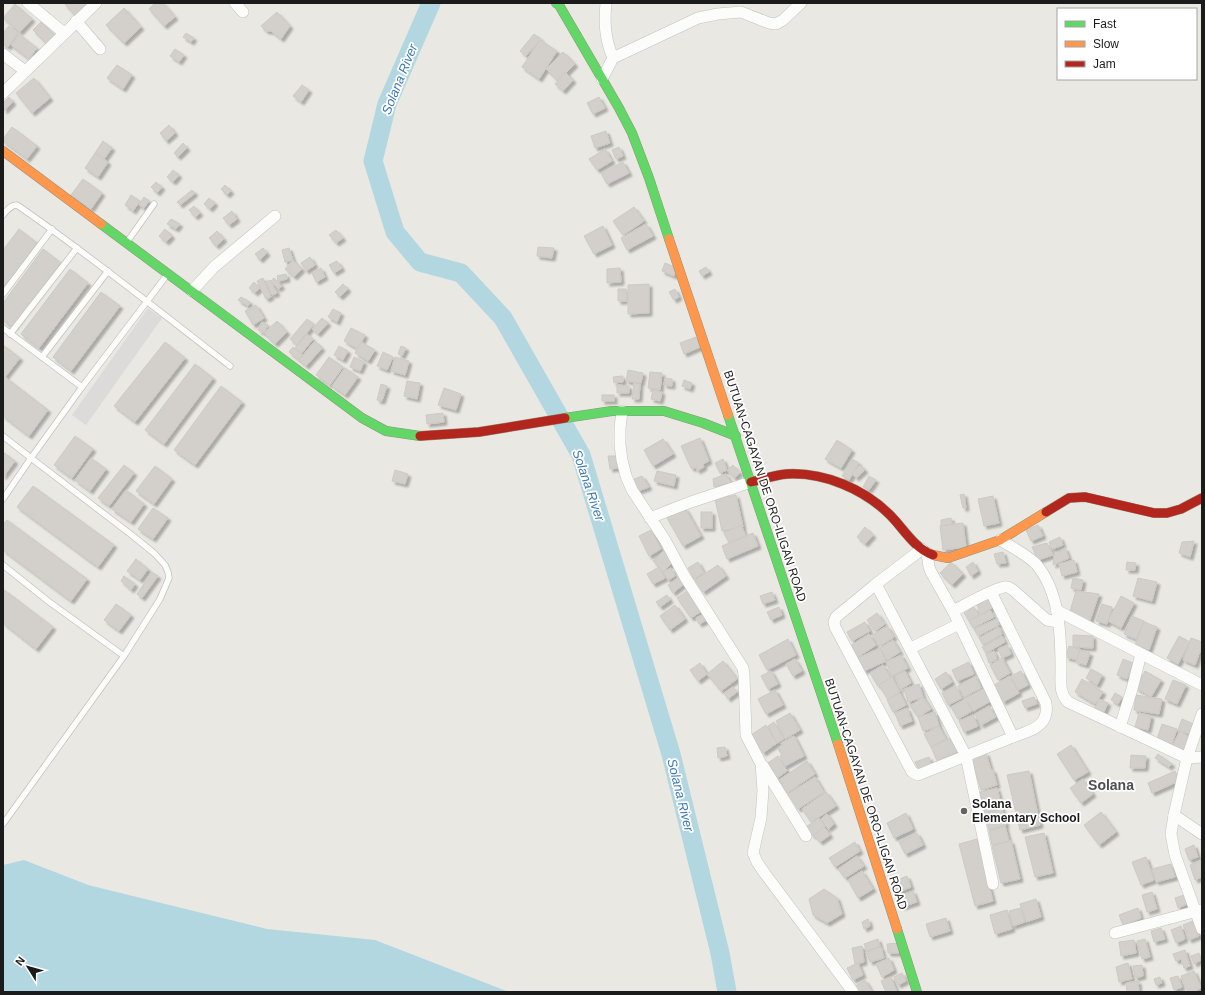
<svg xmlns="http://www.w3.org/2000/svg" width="1205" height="995" font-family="Arial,sans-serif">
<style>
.parking{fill:#dcdbd9}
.water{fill:#b2d7e1}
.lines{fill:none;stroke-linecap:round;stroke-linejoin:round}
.river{stroke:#b2d7e1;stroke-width:19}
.building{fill:#d3d0cb;stroke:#cdc9c4;filter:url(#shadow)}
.lane-casing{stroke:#c2c2bf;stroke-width:7}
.street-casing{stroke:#c2c2bf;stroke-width:12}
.fast-casing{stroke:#92937b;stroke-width:10}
.slow-casing{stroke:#92937b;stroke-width:10}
.jam-casing{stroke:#92937b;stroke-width:10}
.lane{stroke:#fcfcfb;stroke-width:5.5}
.street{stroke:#fcfcfb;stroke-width:11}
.fast{stroke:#63d668;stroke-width:9}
.slow{stroke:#ff974d;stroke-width:9}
.jam{stroke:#b3261e;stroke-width:9}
.poi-dot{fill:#636361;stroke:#fff;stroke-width:1.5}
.labels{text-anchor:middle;stroke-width:3.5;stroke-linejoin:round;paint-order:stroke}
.street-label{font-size:12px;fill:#1b1b1b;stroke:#fff}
.poi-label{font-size:12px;font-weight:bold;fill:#1b1b1b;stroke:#fff;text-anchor:start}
.water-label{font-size:13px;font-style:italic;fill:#4078b2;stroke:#fff}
.quarter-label{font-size:14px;font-weight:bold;fill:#4e4e4e;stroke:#fff}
</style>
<defs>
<filter id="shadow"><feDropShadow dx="3" dy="3" stdDeviation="1" flood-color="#0004"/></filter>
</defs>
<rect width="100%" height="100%" fill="#eae8e2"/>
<polygon class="parking" points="148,308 162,318 86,425 72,415"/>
<polygon class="water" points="24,860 88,885 267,929 375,940 509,992 3,992 3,865"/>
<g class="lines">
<polyline class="river" points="431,3 387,104 373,161 395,232 420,262 461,273 503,318 581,455 671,754 720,953 727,992"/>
</g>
<g class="building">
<polygon points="64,3 94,3 77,18"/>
<polygon points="155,3 163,3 175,17 164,26 149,9"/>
<polygon points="15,4 32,19 20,32 3,18"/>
<polygon points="124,8 141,27 124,43 106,25"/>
<polygon points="277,12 290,26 281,39 271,31 266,31 261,26"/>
<polygon points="41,22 55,36 47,44 33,30"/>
<polygon points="9,26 18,33 8,47 3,44 3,33"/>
<polygon points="186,33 194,38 191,42 183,37"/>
<polygon points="19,34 37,48 29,59 11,45"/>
<polygon points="534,34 541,39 526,56 520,51"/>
<polygon points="540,40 557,51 539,79 522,67"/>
<polygon points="175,49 184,55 179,62 170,56"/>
<polygon points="563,52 575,64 558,81 546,69"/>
<polygon points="117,65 132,75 123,89 107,78"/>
<polygon points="565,72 573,80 563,91 555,84"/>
<polygon points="34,78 50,98 32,113 16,93"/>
<polygon points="302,85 309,90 301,102 293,96"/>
<polygon points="9,97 13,102 4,111 3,103"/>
<polygon points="599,97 605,108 593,114 587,103"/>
<polygon points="169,125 175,133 166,141 160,133"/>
<polygon points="12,127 37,146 27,159 3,141 3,139"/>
<polygon points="606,131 610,143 595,148 591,136"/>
<polygon points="103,141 112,148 104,159 95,153"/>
<polygon points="183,143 187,148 178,157 174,153"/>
<polygon points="619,147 623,156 616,159 612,150"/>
<polygon points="605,149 612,161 597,170 589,159"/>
<polygon points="95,153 108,162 98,177 85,168"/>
<polygon points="623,162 629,173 607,184 601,173"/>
<polygon points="173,170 179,175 173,182 167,177"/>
<polygon points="83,179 102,193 91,209 71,195"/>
<polygon points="156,182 162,187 157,193 151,187"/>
<polygon points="225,185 231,191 227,195 221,189"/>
<polygon points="192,190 195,193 180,205 177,202"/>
<polygon points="131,195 140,201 133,211 125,205"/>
<polygon points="144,197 149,201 144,208 139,205"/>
<polygon points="209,198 215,203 210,209 204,204"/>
<polygon points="194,206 200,213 195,217 189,210"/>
<polygon points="634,207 644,221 623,235 613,221"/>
<polygon points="232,211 237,219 229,225 223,218"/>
<polygon points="171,219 180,224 176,229 167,224"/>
<polygon points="646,224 653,236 627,250 621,238"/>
<polygon points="603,226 612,245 594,254 584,236"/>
<polygon points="19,229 37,243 3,289 3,250"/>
<polygon points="165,229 172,236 166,242 159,236"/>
<polygon points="336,230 343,238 336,243 329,235"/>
<polygon points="217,231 224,239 216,246 209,238"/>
<polygon points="538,247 554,248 552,258 537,256"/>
<polygon points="263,248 267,253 260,260 255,254"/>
<polygon points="289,248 293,260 285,262 282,250"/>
<polygon points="43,249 61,263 13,328 3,320 3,303"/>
<polygon points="310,257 315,265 306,271 301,263"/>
<polygon points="293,260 302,269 294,277 285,269"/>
<polygon points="337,261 342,268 334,273 329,265"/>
<polygon points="665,263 677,268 674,276 662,271"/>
<polygon points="706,267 709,272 702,276 699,271"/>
<polygon points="321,268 325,277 316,282 312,273"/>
<polygon points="620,268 621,282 607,283 607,269"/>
<polygon points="70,269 88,283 39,348 21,334"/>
<polygon points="286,274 287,279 278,281 277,276"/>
<polygon points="263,278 271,297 266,299 257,281"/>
<polygon points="274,278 282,286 278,289 271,281"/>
<polygon points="270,280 277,293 272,295 266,282"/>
<polygon points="254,282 260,288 255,293 249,288"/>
<polygon points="343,284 348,289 340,297 335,292"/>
<polygon points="649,284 649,313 628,314 628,285"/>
<polygon points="618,289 626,289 627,301 618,301"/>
<polygon points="675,289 679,297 674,300 669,292"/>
<polygon points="101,292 120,306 71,371 53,357"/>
<polygon points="241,297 250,302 248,306 238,300"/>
<polygon points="256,305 264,318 253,325 245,311"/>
<polygon points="333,309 341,313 337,322 328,317"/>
<polygon points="322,318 328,323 318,334 312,329"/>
<polygon points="307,319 314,324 297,345 290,339"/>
<polygon points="277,321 287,332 275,344 264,333"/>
<polygon points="262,322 268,325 264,333 258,330"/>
<polygon points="351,328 365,335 358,349 344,341"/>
<polygon points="307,334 313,339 301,354 295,348"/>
<polygon points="696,337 700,347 684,354 680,343"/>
<polygon points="315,341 322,348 306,366 299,360"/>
<polygon points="165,342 185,358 135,422 114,406"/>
<polygon points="361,342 375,350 368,361 355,353"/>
<polygon points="3,345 20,358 5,377 48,410 29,436 3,416"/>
<polygon points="339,346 348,351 343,360 334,355"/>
<polygon points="401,346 406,348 402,356 398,354"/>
<polygon points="293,347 303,355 299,360 289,352"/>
<polygon points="383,352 393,357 387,370 377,366"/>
<polygon points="329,357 343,367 330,385 316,375"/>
<polygon points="354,357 364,362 360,371 350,367"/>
<polygon points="395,357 409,361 405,375 391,371"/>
<polygon points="195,364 213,378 164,444 145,430"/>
<polygon points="345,368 358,377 345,395 332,386"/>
<polygon points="628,370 643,373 641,383 626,381"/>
<polygon points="650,372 662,373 660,390 648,388"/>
<polygon points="623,376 623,382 614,383 613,377"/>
<polygon points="665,378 672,379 672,386 664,385"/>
<polygon points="684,380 692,383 690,389 682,386"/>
<polygon points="407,381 420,383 417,399 404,396"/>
<polygon points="634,383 640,384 639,399 632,399"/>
<polygon points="381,384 387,386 382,401 377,400"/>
<polygon points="617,385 629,386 629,393 617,393"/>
<polygon points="221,386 242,402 195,465 174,450"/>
<polygon points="444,388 461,394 456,410 438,405"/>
<polygon points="653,390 662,392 660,401 651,399"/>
<rect x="602" y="395" width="12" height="6"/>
<polygon points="443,413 444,422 427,424 426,415"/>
<polygon points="75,436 93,449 72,478 54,465"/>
<polygon points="700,438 709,461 703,464 704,467 697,471 697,468 691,468 681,446"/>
<polygon points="663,439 673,454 653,466 644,450"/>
<polygon points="837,440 852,450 841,468 825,459"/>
<polygon points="3,452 15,461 3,477"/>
<polygon points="608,456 616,456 618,468 610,469"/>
<polygon points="91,458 106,469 90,491 75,480"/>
<polygon points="723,459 727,470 720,473 715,463"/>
<polygon points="852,459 859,463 849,480 842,476"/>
<polygon points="124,465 134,473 109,506 98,498"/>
<polygon points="733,465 740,473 734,478 727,470"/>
<polygon points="860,465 865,470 856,478 852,473"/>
<polygon points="155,466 172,479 154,504 136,491"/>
<polygon points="395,470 408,474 405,484 392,481"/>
<polygon points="657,471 676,475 674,486 654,481"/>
<polygon points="726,474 731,483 714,487 713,479"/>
<polygon points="642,476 649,487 638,491 632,480"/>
<polygon points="869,476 876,480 869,490 863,487"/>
<polygon points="33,486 114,545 98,567 17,507"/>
<polygon points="126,490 144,504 131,522 112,509"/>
<polygon points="964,494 966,508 963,508 960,495"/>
<polygon points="736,495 743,527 722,531 715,499"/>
<polygon points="993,496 999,523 984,526 978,499"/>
<polygon points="153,508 168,518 153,539 138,529"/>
<polygon points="685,508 701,536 683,546 667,518"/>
<rect x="701" y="512" width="11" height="16"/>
<polygon points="951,518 952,525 941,526 941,520"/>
<polygon points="7,520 87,579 71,601 3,550 3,524"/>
<polygon points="963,523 966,547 943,550 940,526"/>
<polygon points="741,525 746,536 729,543 724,533"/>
<polygon points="1038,525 1043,536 1031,541 1026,530"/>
<polygon points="865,527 873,535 865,544 857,537"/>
<polygon points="651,530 661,549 649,556 639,536"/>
<polygon points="753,533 758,546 727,559 722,546"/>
<polygon points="1060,537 1063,545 1052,549 1049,542"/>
<polygon points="1194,541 1190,557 1179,553 1182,542"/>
<polygon points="1047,543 1053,555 1038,560 1032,547"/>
<polygon points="1065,548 1069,558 1053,565 1054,555"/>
<polygon points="663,551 673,562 663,572 653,561"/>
<polygon points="1003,552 1006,563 997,564 994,554"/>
<polygon points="136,559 148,569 140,580 127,571"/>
<polygon points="1074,560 1077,572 1062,576 1059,564"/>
<polygon points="698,562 704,573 694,579 688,568"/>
<polygon points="951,562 963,574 952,585 940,573"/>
<polygon points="973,562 978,571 971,576 966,567"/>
<polygon points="1127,562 1136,563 1135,570 1126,570"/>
<polygon points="718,565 726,576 703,592 695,580"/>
<polygon points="659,567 665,578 653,584 647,574"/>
<polygon points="671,568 675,576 668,580 663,572"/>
<polygon points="152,572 158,576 142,598 137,594"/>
<polygon points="124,576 135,584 131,590 121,581"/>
<polygon points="679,577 684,584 673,593 668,585"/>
<polygon points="1073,578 1083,580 1081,590 1071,588"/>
<polygon points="1138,578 1157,582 1152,601 1133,596"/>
<polygon points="691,588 705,609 691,618 677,598"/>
<polygon points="3,589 53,627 36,649 3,623"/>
<polygon points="1076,591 1099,594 1089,623 1069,615"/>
<polygon points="772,592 775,600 763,604 760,596"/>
<polygon points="667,595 670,600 660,607 656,602"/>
<polygon points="1121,596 1134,603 1121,628 1108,621"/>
<polygon points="987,597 993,607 982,614 976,604"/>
<polygon points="116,604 131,615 119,631 104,620"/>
<polygon points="1102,604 1112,607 1107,624 1096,621"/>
<polygon points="675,605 685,619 670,630 660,616"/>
<polygon points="779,607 782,615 771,620 767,612"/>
<polygon points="974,607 979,615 969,621 964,613"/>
<polygon points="990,610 994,617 973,628 969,621"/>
<polygon points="706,613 709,619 699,624 696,618"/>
<polygon points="877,613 885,624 875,631 867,620"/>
<polygon points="1132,616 1144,621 1136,639 1124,634"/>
<polygon points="996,619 999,625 978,636 974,629"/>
<polygon points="865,622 870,631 852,641 847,632"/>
<polygon points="1144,622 1157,627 1149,650 1135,645"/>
<polygon points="887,626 894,637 880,646 872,635"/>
<polygon points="999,627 1002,634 983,645 979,638"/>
<polygon points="869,634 876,645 858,657 850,646"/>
<polygon points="1073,635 1093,636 1093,648 1073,647"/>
<polygon points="1002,636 1005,642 986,653 982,647"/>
<polygon points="1179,636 1190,642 1178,664 1167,658"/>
<polygon points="1191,638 1202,642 1202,646 1195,665 1183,660"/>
<polygon points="788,639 796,655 767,670 759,655"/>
<polygon points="893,640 900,652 887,660 880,648"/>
<polygon points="1007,645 1011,654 1002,658 998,649"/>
<polygon points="1069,646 1080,649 1077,660 1066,657"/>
<polygon points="880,648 886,661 864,671 858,658"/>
<polygon points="1080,650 1090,653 1086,665 1076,662"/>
<polygon points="994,651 997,659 989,663 986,654"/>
<polygon points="901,655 908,668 892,676 886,662"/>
<polygon points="1002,658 1010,673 998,680 990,665"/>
<polygon points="795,659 802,671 793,676 786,664"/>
<polygon points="1123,659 1133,663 1127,679 1117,675"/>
<polygon points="723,661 737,679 721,691 707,674"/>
<polygon points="969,662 974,674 957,681 952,670"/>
<polygon points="700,663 707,674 698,681 690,670"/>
<polygon points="883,665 891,678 878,686 870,673"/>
<polygon points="1091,669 1102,675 1097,685 1086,678"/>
<polygon points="771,671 778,684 768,689 761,676"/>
<polygon points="905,671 911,683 901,689 895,676"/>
<polygon points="1021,671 1028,685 1018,690 1011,676"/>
<polygon points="1145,671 1161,680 1151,697 1136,688"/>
<polygon points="946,672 952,682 941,689 935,679"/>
<polygon points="976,676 981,688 964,697 958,686"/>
<polygon points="1010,676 1019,693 1003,702 994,685"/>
<polygon points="892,677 900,692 888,700 879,685"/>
<polygon points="1082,679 1103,692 1095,704 1075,692"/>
<polygon points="1173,680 1186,685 1177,704 1165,699"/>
<polygon points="919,684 923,697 908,702 904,689"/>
<polygon points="956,686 962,698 948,705 942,693"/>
<polygon points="733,687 737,692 728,699 724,693"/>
<polygon points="985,688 991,701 973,711 966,698"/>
<polygon points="775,690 783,705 766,714 758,699"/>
<polygon points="900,693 906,705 893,712 887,700"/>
<polygon points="1115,693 1122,697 1118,704 1111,700"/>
<polygon points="1136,695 1162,699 1159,714 1134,710"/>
<polygon points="923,697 931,709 918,717 910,706"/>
<polygon points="1034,697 1037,704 1025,708 1022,701"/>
<polygon points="965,699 972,711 958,719 951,707"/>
<polygon points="1099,699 1108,703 1103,714 1094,710"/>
<polygon points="989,706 996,717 981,725 975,714"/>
<polygon points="907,708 912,721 900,726 895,713"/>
<polygon points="935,712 939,726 923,731 918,717"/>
<polygon points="790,713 800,730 785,739 776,721"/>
<polygon points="1139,713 1151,716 1148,730 1135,727"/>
<polygon points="973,715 978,726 964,732 959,721"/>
<polygon points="1182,719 1196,725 1192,735 1178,730"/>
<polygon points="774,722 784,739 777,743 768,726"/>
<polygon points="1162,724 1177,729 1172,744 1157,739"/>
<polygon points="766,725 777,743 763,753 751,735"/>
<polygon points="939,726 946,739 931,747 924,734"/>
<polygon points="1180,731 1191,738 1183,751 1173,745"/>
<polygon points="794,736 804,756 785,766 780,756 782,755 778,749 782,746 781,743"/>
<polygon points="951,738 957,752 937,761 931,747"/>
<polygon points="1071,745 1088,772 1074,780 1057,754"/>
<polygon points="725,747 727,756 718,758 717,748"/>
<polygon points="986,753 991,770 993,770 997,785 981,790 971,758"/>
<polygon points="1158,754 1172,764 1169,767 1155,758"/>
<polygon points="1131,755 1146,756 1145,768 1130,768"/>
<polygon points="778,756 787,771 777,778 768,763"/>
<polygon points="929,757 932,767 920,772 915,762"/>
<polygon points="807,761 815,774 787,793 779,780"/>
<polygon points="1029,771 1040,825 1020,830 1007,775"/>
<polygon points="1175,771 1179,781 1152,793 1148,783"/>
<polygon points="815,777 824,792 798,809 788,794"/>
<polygon points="1083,779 1093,794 1081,803 1070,788"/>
<polygon points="997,788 1002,808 985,813 980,792"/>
<polygon points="826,792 836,806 811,822 802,809"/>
<polygon points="1002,809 1006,825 989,830 985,814"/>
<polygon points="1101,812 1116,832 1099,845 1084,825"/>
<polygon points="906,813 913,829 894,838 887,823"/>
<polygon points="827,814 834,824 828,829 821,819"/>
<polygon points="819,818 825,826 813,836 806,827"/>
<polygon points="1005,826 1009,841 992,845 989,831"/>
<polygon points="824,827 830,835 820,842 814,835"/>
<polygon points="917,833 923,845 905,854 899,842"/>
<polygon points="1044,833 1053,873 1035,877 1025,837"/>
<polygon points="977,839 993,901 975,906 959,844"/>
<polygon points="1011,841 1020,879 1001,883 992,846"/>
<polygon points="855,842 860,851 835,867 829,858"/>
<polygon points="1194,845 1198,857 1189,860 1185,849"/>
<polygon points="857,856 864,866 845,878 838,869"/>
<polygon points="1146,857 1154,880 1141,885 1132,862"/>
<polygon points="1202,860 1202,877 1195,880 1190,865"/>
<polygon points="1171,864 1175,877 1156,882 1152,869"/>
<polygon points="862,871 873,889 858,898 848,880"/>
<polygon points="907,876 911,887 897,893 893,882"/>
<polygon points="824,889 837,898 842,914 827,923 813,915 809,899"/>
<polygon points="913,891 917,902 902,907 898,896"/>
<polygon points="1152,892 1157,909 1147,912 1142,895"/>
<polygon points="1184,895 1187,904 1178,908 1175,898"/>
<polygon points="1036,899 1041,917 1026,922 1020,904"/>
<polygon points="1021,908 1025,922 1013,926 1009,911"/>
<polygon points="1138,908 1141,918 1123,925 1119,915"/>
<polygon points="1007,910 1012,929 995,934 990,915"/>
<polygon points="946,918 950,931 930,937 926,924"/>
<polygon points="868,919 870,926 864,929 862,922"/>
<polygon points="1193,921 1199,936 1189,940 1183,925"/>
<polygon points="1181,926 1185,939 1176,943 1171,930"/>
<polygon points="1161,928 1165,939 1154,942 1151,931"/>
<polygon points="878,939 880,946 867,951 864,944"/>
<polygon points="1145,939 1150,957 1142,959 1137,941"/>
<polygon points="1134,940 1136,953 1121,956 1119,942"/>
<polygon points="898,943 899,953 888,953 887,944"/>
<polygon points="862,946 864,962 855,964 852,948"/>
<polygon points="881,947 884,958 870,962 866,952"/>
<polygon points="1185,950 1190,966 1184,968 1181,959 1176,961 1173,954"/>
<polygon points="1199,953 1201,960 1194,964 1191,956"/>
<polygon points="889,958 894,970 882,977 876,964"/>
<polygon points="858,963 863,975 853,980 847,968"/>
<polygon points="1128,963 1132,979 1119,982 1116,967"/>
<polygon points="1142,965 1143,976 1135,978 1133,966"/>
<polygon points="1194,971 1201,988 1193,992 1188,992 1181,976"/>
<polygon points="902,973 906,981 898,985 894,977"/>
<polygon points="1178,976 1182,987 1174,990 1170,978"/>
<polygon points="891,977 897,992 886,992 881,981"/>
<polygon points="1160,977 1162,983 1156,985 1154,979"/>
<polygon points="865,980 872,992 857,992 854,987"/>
<polygon points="1138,981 1139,992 1127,992 1126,983"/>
</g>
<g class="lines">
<defs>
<g id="lane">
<path d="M 3,215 C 7,210 11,205 17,205 C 91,256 160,312 230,366"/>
<polyline points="127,242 154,204"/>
<polyline points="3,294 52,229"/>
<polyline points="3,328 82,387"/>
<polyline points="10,334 77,248"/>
<polyline points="42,357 108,271"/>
<polyline points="3,436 31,458 82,387 167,275"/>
<polyline points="3,499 31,458 133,536 155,554 165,565 168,572 169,578 160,599 124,656 3,824"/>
<polyline points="3,565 48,601 124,656"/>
</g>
<g id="street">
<polyline points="28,3 64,33"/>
<polyline points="235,3 243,12"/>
<path d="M 606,3 C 604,23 605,39 613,58"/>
<polyline points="76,21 100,49"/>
<polyline points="3,54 25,71"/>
<polyline points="602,79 613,58 698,18 718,14 741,12 769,23 776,24 783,20 801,3"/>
<polyline points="3,93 96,3"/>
<polyline points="192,291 214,267 275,216"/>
<polyline points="622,411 620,428 620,445 622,460 626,476 632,490 665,540 685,577 743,668 744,675 746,735 761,764 763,790 761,818 753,853 757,862 763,871 853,992"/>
<polyline points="650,518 688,503 751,482"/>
<path d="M 1000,540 C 1012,547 1026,554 1036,564 C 1060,592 1061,635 1061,670 C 1061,682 1059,693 1068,702 L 1187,758 L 1174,815 L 1171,834 L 1175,855 L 1202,929"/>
<polyline points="922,549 876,584 836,617 834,622 835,627 912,772 918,775 1013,737 953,611 931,572 929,567 927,553"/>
<polyline points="876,584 966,756 993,884"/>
<path d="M 991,592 L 1046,703 C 1046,706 1047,710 1046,713 C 1044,728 1026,732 1013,737"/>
<polyline points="1056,610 1202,685"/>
<path d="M 953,611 C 967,604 988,591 1004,587 C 1008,586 1010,588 1013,590 L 1047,620 L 1058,622"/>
<polyline points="911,648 959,624"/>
<polyline points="1202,714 1187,758 1202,757"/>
<polyline points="1120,727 1132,689 1141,654"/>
<polyline points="763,766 806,836"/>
<polyline points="1174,815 1202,834"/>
<polyline points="1115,933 1201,910"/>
</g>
<g id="fast">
<polyline points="556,3 559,5 619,108 632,133 649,178 669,239"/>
<polyline points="101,224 362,418 386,431 420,436"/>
<polyline points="728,415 838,744"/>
<polyline points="565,418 612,411 664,411 703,423 736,436"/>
<polyline points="897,929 917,992"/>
</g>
<g id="slow">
<polyline points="3,151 101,224"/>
<polyline points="669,239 728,415"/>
<polyline points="933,555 948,558 1000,540 1046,512"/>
<polyline points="838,744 897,929"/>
</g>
<g id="jam">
<polyline points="420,436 479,432 565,418"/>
<path d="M 751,482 C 763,479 775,475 787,474 C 824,472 864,489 890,515 C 904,529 914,548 933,555"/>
<polyline points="1046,512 1069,498 1085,497 1154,513 1167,513 1181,509 1202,498"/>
</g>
</defs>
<use href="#lane" class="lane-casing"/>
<use href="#street" class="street-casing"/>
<use href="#fast" class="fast-casing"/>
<use href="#slow" class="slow-casing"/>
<use href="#jam" class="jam-casing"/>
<use href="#lane" class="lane"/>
<use href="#street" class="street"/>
<use href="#fast" class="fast"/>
<use href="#slow" class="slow"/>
<use href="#jam" class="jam"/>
</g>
<circle class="poi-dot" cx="964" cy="811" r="4"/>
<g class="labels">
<g class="street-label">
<text transform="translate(765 486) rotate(72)" y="4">BUTUAN-CAGAYAN DE ORO-ILIGAN ROAD</text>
<text transform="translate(866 794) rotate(72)" y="4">BUTUAN-CAGAYAN DE ORO-ILIGAN ROAD</text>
</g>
<g class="poi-label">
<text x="972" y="808">Solana<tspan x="972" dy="14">Elementary School</tspan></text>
</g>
<g class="water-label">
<text transform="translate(399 79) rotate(-68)" y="5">Solana River</text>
<text transform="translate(589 485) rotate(71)" y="5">Solana River</text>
<text transform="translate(681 795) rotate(76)" y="5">Solana River</text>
</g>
<g class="quarter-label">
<text x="1111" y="790">Solana</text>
</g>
</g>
<rect width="1205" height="995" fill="none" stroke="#1b1b1b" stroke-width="8"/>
<rect x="1057" y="8" width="140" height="72" fill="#ffffff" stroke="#a4a4a4"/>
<rect x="1065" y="21" width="20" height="6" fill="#63d668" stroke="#a4a4a4"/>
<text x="1093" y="28" font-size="12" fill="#1b1b1b">Fast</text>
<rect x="1065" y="41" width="20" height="6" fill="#ff974d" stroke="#a4a4a4"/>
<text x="1093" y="48" font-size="12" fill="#1b1b1b">Slow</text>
<rect x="1065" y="61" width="20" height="6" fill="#b3261e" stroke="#a4a4a4"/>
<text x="1093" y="68" font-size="12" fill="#1b1b1b">Jam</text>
<g transform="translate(28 967) rotate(307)" stroke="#ffffff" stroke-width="3" paint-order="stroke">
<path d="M0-3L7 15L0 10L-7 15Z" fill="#1b1b1b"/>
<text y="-6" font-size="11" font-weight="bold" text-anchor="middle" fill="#1b1b1b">N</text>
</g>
</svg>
